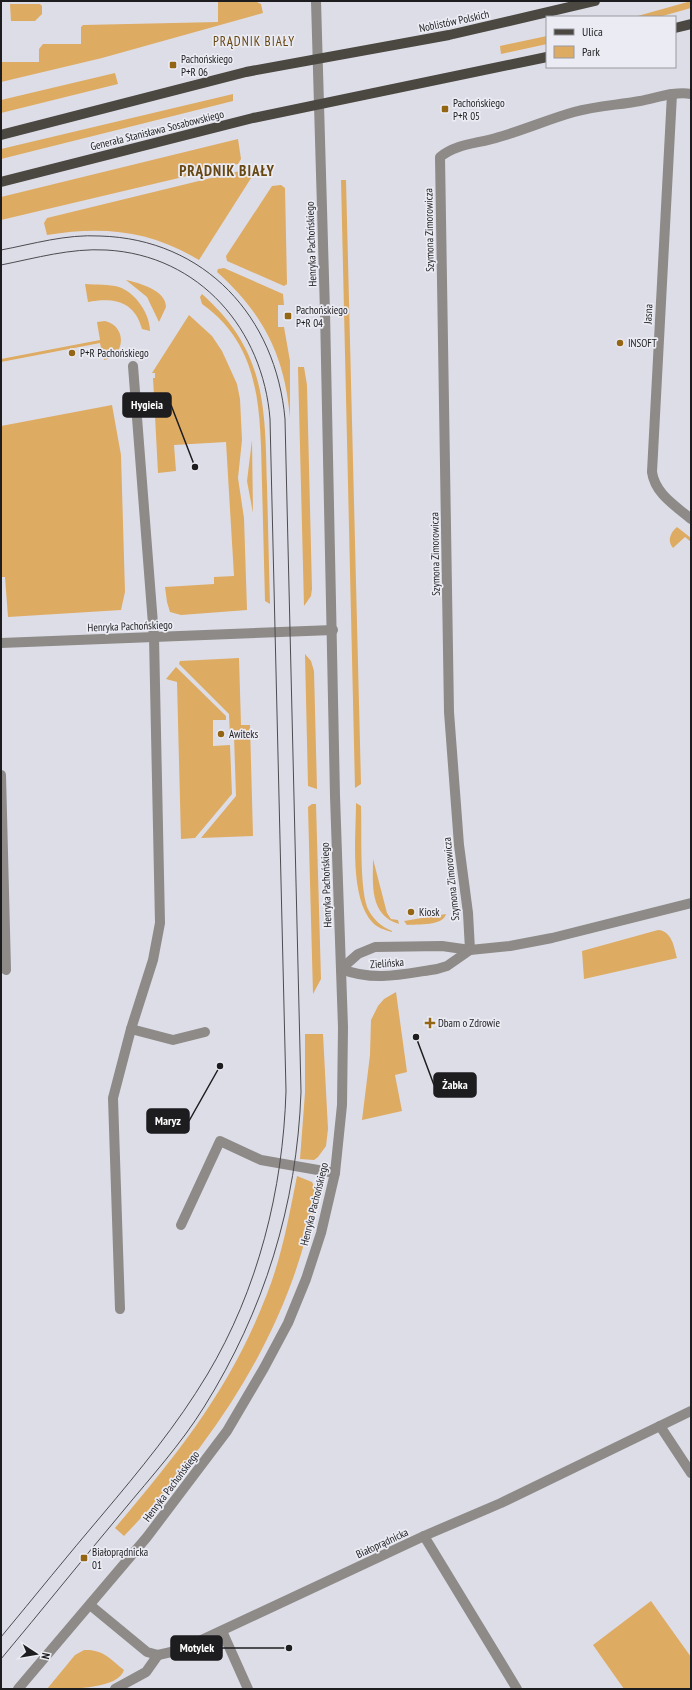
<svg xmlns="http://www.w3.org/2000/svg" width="692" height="1690" font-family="'PT Sans Narrow',sans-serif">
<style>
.green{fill:#deab62}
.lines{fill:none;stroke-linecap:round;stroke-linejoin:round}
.minor{stroke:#8d8a87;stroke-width:10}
.major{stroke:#4b4741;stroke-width:10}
.tram{stroke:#4b4b50;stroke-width:1}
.poi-dot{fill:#946614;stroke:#ebebf4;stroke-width:1.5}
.labels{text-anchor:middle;stroke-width:3.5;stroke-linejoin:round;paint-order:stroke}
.street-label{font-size:11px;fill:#1d1d20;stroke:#ebebf4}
.poi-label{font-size:11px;fill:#1d1d20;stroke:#ebebf4;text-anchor:start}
.quarter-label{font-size:13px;letter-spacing:1px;fill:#674712;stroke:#ebebf4}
.district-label{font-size:15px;font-weight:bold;letter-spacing:1px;fill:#674712;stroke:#ebebf4}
.leader{fill:none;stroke:#1d1d20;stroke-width:1.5}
.callout-dot{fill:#1d1d20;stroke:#ebebf4;stroke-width:1.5}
.callout{fill:#1d1d20;stroke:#1d1d20;stroke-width:1.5}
.callout-label{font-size:12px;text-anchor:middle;font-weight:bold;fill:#fff}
</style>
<rect width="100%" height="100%" fill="#dddde7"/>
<g class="green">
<polygon points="255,1 261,4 263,13 102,58 1,82 1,62 39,62 39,49 43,44 81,44 81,27 83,25 218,22 218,2"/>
<polygon points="691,1 691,8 659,17 634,17"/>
<polygon points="10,4 40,4 42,6 42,14 35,21 11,21"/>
<polygon points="547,36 547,44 501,54 500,46"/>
<polygon points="115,73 118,84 1,113 1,100"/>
<polygon points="233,94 233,101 1,159 1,149"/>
<polygon points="238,139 241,159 238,164 1,220 1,197"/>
<path d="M 248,169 L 253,175 L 199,260 C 149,230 103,226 47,235 L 44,223 L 47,218 Z"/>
<polygon points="341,180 346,180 361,784 355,788"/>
<polygon points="281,185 285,188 287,284 284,286 227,261 226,256 272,186"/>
<path d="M 224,268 L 283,294 L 284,305 L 278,305 L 278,327 L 284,327 L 290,361 L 290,418 C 285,356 263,313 217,272 L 218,269 Z"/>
<path d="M 126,280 C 139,283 166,290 166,307 L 159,322 L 147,297 Z"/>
<path d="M 85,284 C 96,285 109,284 119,287 C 136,293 150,314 150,331 L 142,329 C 135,301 113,297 88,302 Z"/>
<path d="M 202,294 C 266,351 265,406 267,485 C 268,525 269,565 270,604 L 265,601 C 264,562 263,522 262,483 C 260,415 263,347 202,304 L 200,297 Z"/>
<polygon points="189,315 212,336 222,351 237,384 240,399 242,440 238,478 244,518 247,610 181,615 170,612 167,602 165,587 214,584 214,577 234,576 226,442 174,445 176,471 158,473 153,378 155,378 155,373 152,373"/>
<path d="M 105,321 C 127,326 126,356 104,360 L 100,343 L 1,362 L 1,359 L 100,340 L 97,322 Z"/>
<polygon points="298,367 304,367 307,385 312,589 311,596 304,606"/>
<polygon points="112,405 121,455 125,592 121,610 8,617 5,577 1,577 1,426"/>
<polygon points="252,440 253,513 247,481"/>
<path d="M 677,527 L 691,538 L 691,542 L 685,537 L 673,548 C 667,541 670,533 677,527 Z"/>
<polygon points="305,654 311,661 314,671 317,789 308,786"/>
<polygon points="239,658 241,725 250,725 253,836 201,838 236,796 234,736 230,736 229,714 179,664 180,661"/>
<polygon points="176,667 226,716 226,720 213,720 213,746 230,745 232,794 195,838 181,839 177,682 166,679"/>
<path d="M 356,803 L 361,806 C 362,829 359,894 369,911 C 374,920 382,927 392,931 L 392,932 C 385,930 378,928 373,923 C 349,898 356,835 356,803 Z"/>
<polygon points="312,804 316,804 321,979 313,994 308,807"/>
<path d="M 373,859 L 387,913 L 391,919 L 398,920 L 399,924 C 369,915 373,884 373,859 Z"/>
<path d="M 446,914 C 443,926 418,924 407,925 L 404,921 Z"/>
<path d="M 658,930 C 672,931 674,947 677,958 L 584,979 L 582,951 Z"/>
<polygon points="396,992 407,1072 395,1075 402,1111 362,1120 370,1055 371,1020 378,1006 384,999"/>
<polygon points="305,1034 323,1034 328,1129 326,1146 318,1157 314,1160 300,1159 305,1093"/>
<path d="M 297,1176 L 312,1182 C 321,1198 311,1220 306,1237 C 275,1352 206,1451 124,1536 L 115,1528 C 179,1452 231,1388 267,1294 C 282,1256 289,1216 297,1176 Z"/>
<polygon points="651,1601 691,1657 691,1689 624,1689 593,1645"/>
<path d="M 84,1650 C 103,1649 110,1659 124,1670 C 118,1690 66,1689 47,1689 L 75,1655 Z"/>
</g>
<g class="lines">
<g class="minor">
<path d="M 672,94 L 652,472 C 655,494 676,506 691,519"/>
<polyline points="1,643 333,630"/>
<polyline points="1,775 6,970"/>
<path d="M 470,950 L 468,913 L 459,845 L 449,712 L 440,157 C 457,143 478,144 499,137 C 524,130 549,119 574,112 C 596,106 618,105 640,101 C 656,98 675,91 691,94"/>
<polyline points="341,969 358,954 375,947 442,946 470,950 510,946 552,938 691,903"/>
<path d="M 341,969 C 375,982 403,974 437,969 L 447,966 L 470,950"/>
<polyline points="131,1029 173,1040 205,1032"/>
<polyline points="181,1225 220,1141 261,1160 335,1173"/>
<polyline points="120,1309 113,1098 131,1029 153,960 160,923 154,637 133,366"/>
<polyline points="660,1426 691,1473"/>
<polyline points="424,1536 517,1689"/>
<polyline points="90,1605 147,1652 158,1655 180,1650 424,1536 501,1503 691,1411"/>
<polyline points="222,1631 248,1689"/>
<polyline points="18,1689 147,1537 227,1431 264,1368 288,1323 306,1279 321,1233 335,1173 342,1105 343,1027 335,796 325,312 316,1"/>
<polyline points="115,1689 146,1672 158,1655"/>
</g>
<g class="major">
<polyline points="675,28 691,24"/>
<polyline points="1,135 246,72 449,35 595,1"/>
<polyline points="1,182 253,118 547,57"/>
</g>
<g class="tram">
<path d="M 1,250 C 33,244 66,234 100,236 C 205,239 276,317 285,419 L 301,1092 C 297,1205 264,1311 204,1407 C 181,1444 151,1477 123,1511 C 82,1560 42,1610 1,1659"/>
<path d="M 1,265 C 36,258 71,248 106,250 C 200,255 263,330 270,419 L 286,1091 C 283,1190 258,1290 207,1375 C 177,1425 140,1470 102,1515 C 68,1555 35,1596 1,1637"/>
</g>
</g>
<g class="poi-dot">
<rect x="169" y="61" width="8" height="8" rx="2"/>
<rect x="441" y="105" width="8" height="8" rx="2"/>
<rect x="284" y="312" width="8" height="8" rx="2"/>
<circle cx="620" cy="343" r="4"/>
<circle cx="72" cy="353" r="4"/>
<circle cx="221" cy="734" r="4"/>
<circle cx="411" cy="912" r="4"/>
<path d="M428 1017h4v4h4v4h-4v4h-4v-4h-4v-4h4z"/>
<rect x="80" y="1554" width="8" height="8" rx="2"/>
</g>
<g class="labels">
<g class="street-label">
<text transform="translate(454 21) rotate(-12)" y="4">Noblistów Polskich</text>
<text transform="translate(157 130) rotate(-14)" y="4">Generała Stanisława Sosabowskiego</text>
<text transform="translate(429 230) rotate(-91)" y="4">Szymona Zimorowicza</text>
<text transform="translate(311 244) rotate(-92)" y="4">Henryka Pachońskiego</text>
<text transform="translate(648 314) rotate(-87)" y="4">Jasna</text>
<text transform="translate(435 554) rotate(-91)" y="4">Szymona Zimorowicza</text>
<text transform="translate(130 626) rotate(-2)" y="4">Henryka Pachońskiego</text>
<text transform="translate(451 879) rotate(-96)" y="4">Szymona Zimorowicza</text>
<text transform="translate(326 885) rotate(-92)" y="4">Henryka Pachońskiego</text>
<text transform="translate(387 963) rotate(-4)" y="4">Zielińska</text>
<text transform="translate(314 1204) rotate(-76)" y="4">Henryka Pachońskiego</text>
<text transform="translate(171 1486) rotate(-53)" y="4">Henryka Pachońskiego</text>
<text transform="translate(382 1543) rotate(-25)" y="4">Białoprądnicka</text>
</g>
<g class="poi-label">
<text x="181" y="63">Pachońskiego<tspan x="181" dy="13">P+R 06</tspan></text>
<text x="453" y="107">Pachońskiego<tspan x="453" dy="13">P+R 05</tspan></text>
<text x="296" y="314">Pachońskiego<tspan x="296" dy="13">P+R 04</tspan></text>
<text x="628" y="347">INSOFT</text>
<text x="80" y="357">P+R Pachońskiego</text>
<text x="229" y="738">Awiteks</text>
<text x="419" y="916">Kiosk</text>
<text x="438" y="1027">Dbam o Zdrowie</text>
<text x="92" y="1556">Białoprądnicka<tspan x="92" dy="13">01</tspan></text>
</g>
<g class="quarter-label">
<text x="254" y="46">PRĄDNIK BIAŁY</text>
</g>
<g class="district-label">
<text x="227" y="176">PRĄDNIK BIAŁY</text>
</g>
</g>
<path class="leader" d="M195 467L171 405M416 1037L434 1085M220 1066L189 1121M289 1648L222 1648"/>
<g class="callout-dot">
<circle cx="195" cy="467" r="4"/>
<circle cx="416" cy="1037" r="4"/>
<circle cx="220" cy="1066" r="4"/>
<circle cx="289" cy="1648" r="4"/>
</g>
<g class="callout">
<rect x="123" y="393" width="48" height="24" rx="4"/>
<rect x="434" y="1073" width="42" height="24" rx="4"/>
<rect x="147" y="1109" width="42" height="24" rx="4"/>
<rect x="171" y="1636" width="51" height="24" rx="4"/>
</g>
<g class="callout-label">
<text x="147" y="409">Hygieia</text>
<text x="455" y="1089">Żabka</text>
<text x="168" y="1125">Maryz</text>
<text x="197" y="1652">Motylek</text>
</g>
<rect width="692" height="1690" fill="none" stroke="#1d1d20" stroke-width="4"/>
<rect x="546" y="16" width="130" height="52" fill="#ebebf4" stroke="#99999f"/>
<rect x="554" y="29" width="20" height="6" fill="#4b4741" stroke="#99999f"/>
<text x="582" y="36" font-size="12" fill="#1d1d20">Ulica</text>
<rect x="554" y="46" width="20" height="12" fill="#deab62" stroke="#99999f"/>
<text x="582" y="56" font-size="12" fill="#1d1d20">Park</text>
<g transform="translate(36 1654) rotate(102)" stroke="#ebebf4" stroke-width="3" paint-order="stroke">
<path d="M0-3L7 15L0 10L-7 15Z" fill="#1d1d20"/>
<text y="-6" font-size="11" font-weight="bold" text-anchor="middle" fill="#1d1d20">N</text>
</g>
</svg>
